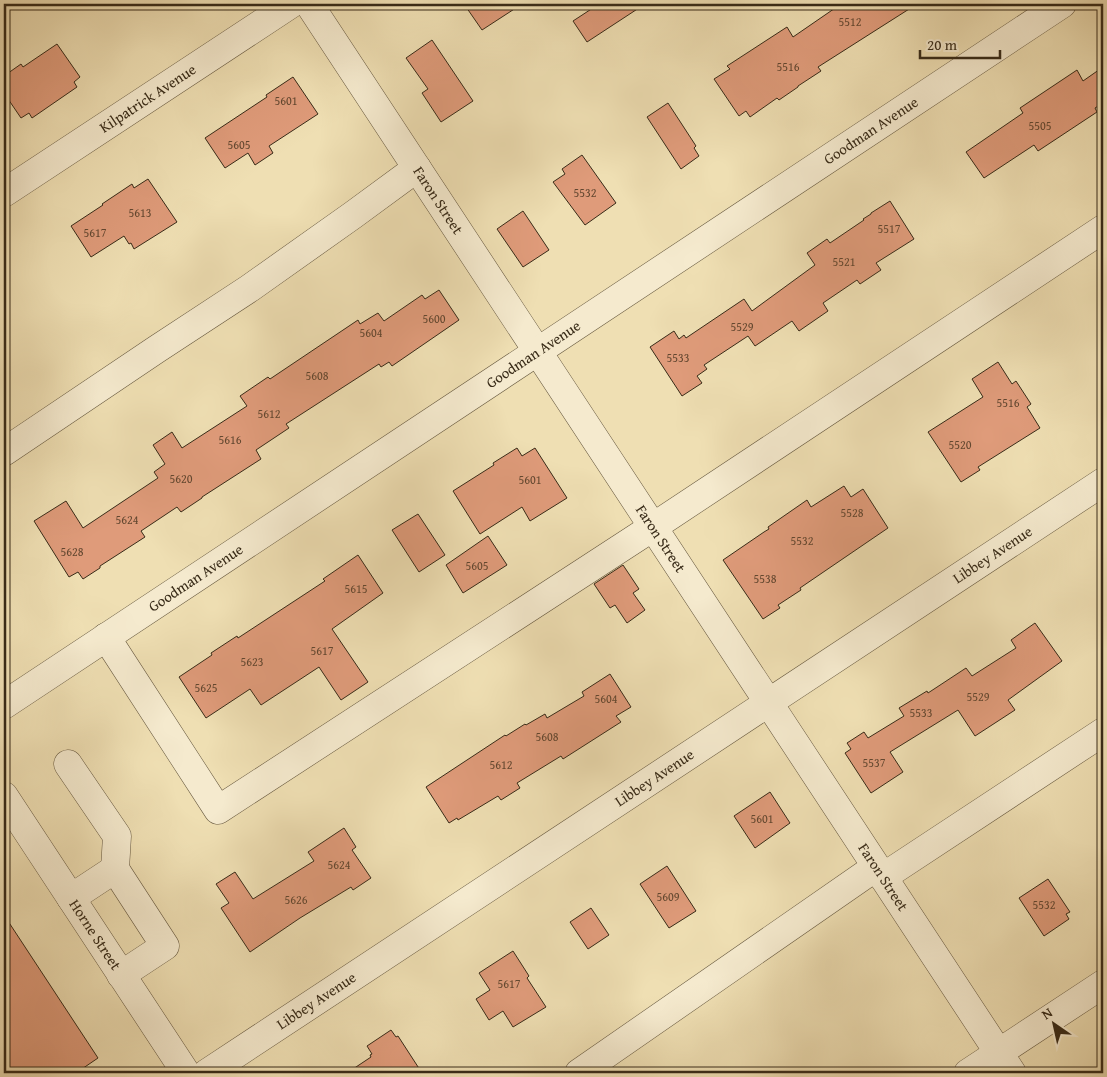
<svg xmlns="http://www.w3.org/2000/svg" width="1107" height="1077" font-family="'Gentium Book Plus',serif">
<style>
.building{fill:#df9b7a;stroke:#382b18}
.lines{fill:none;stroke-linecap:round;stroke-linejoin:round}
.minor-casing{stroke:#66583f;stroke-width:29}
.minor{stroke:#f5eace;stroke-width:28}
.labels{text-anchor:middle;stroke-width:4;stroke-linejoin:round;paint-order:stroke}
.number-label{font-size:12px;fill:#624730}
.street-label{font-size:15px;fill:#382b18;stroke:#f5eace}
</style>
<rect width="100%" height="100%" fill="#efdfb3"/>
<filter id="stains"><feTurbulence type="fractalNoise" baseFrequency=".004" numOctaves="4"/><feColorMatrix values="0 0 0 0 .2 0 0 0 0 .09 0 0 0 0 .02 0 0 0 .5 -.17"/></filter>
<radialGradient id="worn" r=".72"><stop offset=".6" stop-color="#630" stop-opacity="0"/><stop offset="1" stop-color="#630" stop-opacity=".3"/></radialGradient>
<g class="building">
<polygon points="464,4 522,4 482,30"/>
<polygon points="599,4 645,4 587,42 573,21"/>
<polygon points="841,4 917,4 818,67 821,71 798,86 798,87 779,100 777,98 750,117 746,111 739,116 714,79 730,69 727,66 787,27 793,37"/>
<polygon points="432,40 473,101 441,122 422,93 428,89 406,58"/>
<polygon points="57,44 80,77 74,82 77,87 32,118 29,113 21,118 4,93 4,76 21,64 23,67"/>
<polygon points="1103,67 1103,103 1095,108 1097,112 1038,151 1034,145 984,178 966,152 1023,113 1020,108 1077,70 1083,81"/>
<polygon points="293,77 318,114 269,146 273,153 255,165 248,153 225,168 205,138 267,97 266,95"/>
<polygon points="668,103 696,146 694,148 699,156 681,169 647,117"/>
<polygon points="582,155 616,203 585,225 553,182 565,174 562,169"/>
<polygon points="148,179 177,222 134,249 131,243 129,244 124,236 91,257 71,226 103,205 102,204 132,184 134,188"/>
<polygon points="890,201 914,239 876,263 881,270 860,284 857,280 823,303 828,311 799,331 792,321 755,346 748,336 704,365 707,369 697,376 702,383 682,396 650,347 674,331 679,339 684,335 686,338 744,299 752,311 815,265 807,253 827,239 830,243 864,220 863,219 871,214 871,213"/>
<polygon points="523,211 549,250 523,267 497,229"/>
<polygon points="439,290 459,320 392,366 389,362 381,367 379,364 286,424 289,428 256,450 261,459 202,497 202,498 181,512 177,507 141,531 145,537 100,566 100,568 83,579 78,572 69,577 34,521 66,501 83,528 158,478 154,472 165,464 153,445 172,432 182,448 247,406 240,396 268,377 270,379 358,320 360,324 378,313 384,321 422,295 425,299"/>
<polygon points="998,362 1012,384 1016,381 1031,404 1027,407 1040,428 978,467 980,470 961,482 928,432 983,397 972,379"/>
<polygon points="517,448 522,456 535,448 567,498 530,521 522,507 480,534 453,491 494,465 493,463"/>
<polygon points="844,486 851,497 863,489 888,528 800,588 801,590 778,605 780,608 763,619 723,560 764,532 769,529 768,527 807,500 811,507"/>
<polygon points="418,514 445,555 419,572 392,530"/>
<polygon points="488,536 507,565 463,593 446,565"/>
<polygon points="358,555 383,593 332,629 368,682 341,700 319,667 261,705 250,689 206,718 179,677 212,655 211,653 237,636 238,638 325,581 323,579"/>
<polygon points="623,565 639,589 633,593 645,610 627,623 615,605 610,608 594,584"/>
<polygon points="1035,623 1062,661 1008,700 1015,710 975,736 958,710 890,752 903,772 871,793 845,753 851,749 847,743 864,732 868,738 904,716 899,708 927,691 928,693 966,668 972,676 1016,648 1011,640"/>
<polygon points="610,674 631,707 616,716 621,722 563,759 561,756 517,783 520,788 501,800 498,796 458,820 457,818 449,823 426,787 505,735 506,736 525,724 526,725 545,714 547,718 584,696 582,692"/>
<polygon points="770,792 790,823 755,848 734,816"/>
<polygon points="344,828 356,847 352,850 371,878 353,890 351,887 300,918 250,952 221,908 229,903 216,884 235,872 253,899 314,861 308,852"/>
<polygon points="667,866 696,911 669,928 640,884"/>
<polygon points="1048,879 1070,912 1066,914 1069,919 1044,936 1019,898"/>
<polygon points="591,908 609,935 588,949 570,922"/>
<polygon points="4,915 98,1058 76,1073 4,1073"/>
<polygon points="513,951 529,976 527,978 546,1007 513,1027 503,1011 489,1020 476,999 490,990 479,973"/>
<polygon points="391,1030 396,1037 398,1036 422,1073 347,1073 371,1057 370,1055 372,1054 367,1046"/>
</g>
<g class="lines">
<defs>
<g id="minor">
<path id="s1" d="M 309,4 L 1012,1073"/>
<path id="s2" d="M 4,193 L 291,4"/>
<polyline points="4,452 157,349 250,288 353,215 417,168"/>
<polyline points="106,637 218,810 653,527 1103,229"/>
<path id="s3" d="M 4,705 L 1062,4"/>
<polyline points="68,764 117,836 115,869"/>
<path id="s4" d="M 4,796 L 186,1073"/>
<polyline points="883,877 1103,732"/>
<polyline points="71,898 115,869 165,946 121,975"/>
<path id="s5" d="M 207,1073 L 1103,482"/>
<polyline points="579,1073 876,867"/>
<polyline points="968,1073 1103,984"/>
</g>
</defs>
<use href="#minor" class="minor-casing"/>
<use href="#minor" class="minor"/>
</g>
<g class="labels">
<g class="number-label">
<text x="850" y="26">5512</text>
<text x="788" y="71">5516</text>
<text x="286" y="105">5601</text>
<text x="1040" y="130">5505</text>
<text x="239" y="149">5605</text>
<text x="585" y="197">5532</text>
<text x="140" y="217">5613</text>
<text x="889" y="233">5517</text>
<text x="95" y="237">5617</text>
<text x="844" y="266">5521</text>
<text x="434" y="323">5600</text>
<text x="742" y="331">5529</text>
<text x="371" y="337">5604</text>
<text x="678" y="362">5533</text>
<text x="317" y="380">5608</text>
<text x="1008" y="407">5516</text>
<text x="269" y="418">5612</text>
<text x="230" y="444">5616</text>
<text x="960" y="449">5520</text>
<text x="181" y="483">5620</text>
<text x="530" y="484">5601</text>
<text x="852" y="517">5528</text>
<text x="127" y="524">5624</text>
<text x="802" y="545">5532</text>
<text x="72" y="556">5628</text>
<text x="477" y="570">5605</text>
<text x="765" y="583">5538</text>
<text x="356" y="593">5615</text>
<text x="322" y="655">5617</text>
<text x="252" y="666">5623</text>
<text x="206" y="692">5625</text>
<text x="978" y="701">5529</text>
<text x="606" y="703">5604</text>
<text x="921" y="717">5533</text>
<text x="547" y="741">5608</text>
<text x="874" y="767">5537</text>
<text x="501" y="769">5612</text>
<text x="762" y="823">5601</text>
<text x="339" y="869">5624</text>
<text x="668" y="901">5609</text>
<text x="296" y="904">5626</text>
<text x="1044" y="909">5532</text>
<text x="509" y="988">5617</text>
</g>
<g class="street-label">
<text dy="5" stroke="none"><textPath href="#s2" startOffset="172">Kilpatrick Avenue</textPath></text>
<text dy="5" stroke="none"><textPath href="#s3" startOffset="1040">Goodman Avenue</textPath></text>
<text dy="5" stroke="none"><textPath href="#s1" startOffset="235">Faron Street</textPath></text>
<text dy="5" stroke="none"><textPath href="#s3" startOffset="635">Goodman Avenue</textPath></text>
<text dy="5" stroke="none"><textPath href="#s1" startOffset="640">Faron Street</textPath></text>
<text dy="5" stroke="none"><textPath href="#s5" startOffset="941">Libbey Avenue</textPath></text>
<text dy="5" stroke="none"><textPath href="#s3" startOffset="230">Goodman Avenue</textPath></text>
<text dy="5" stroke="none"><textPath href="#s5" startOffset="536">Libbey Avenue</textPath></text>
<text dy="5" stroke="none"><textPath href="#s1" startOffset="1045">Faron Street</textPath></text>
<text dy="5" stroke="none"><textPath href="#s4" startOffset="166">Horne Street</textPath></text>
<text dy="5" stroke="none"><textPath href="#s5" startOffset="131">Libbey Avenue</textPath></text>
</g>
</g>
<rect width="1107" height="1077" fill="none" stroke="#efdfb3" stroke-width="20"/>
<rect x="5" y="5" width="1097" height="1067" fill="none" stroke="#382b18" stroke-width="2.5"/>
<rect x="10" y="10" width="1087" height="1057" fill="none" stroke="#382b18"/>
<g transform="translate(1054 1024) rotate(326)" stroke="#f5eace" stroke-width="4" paint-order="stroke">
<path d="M0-4L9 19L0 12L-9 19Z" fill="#382b18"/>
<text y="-8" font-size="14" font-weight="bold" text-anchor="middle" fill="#382b18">N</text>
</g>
<path d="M920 50v8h80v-8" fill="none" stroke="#382b18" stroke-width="2.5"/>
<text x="927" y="50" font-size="15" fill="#382b18" stroke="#f5eace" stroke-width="4" paint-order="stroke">20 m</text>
<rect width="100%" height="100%" filter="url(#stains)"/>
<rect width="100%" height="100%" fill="url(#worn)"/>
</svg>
